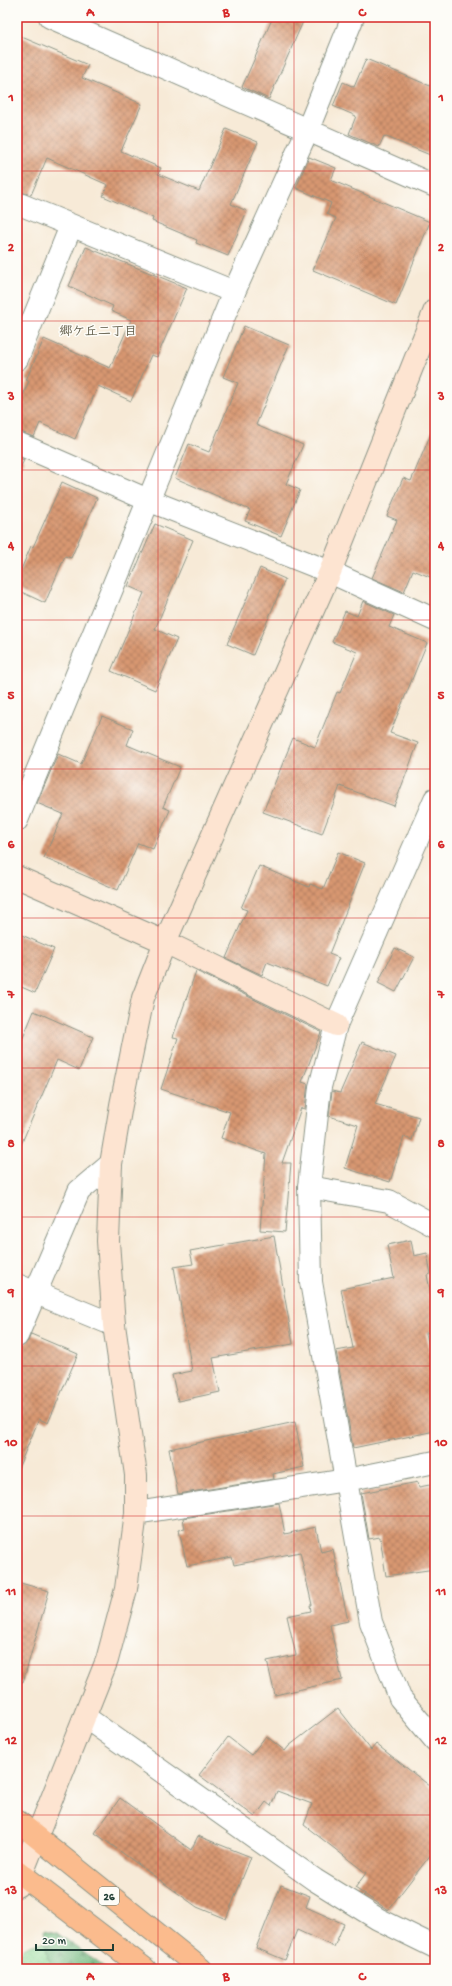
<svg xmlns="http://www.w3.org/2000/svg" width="452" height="1986" font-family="'Gochi Hand','Klee One',sans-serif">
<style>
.grass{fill:url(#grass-dots);stroke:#568b65}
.forest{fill:url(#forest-firs);stroke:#487b5a}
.building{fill:url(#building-cross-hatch)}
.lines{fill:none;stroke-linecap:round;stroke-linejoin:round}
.street-casing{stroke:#8b9486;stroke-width:24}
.secondary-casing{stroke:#8b9486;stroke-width:24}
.primary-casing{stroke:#8b9486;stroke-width:24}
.street{stroke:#fff;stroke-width:22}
.secondary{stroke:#fde4d1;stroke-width:22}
.primary{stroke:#fbbb8d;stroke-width:22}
.grid{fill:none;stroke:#d62828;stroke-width:1;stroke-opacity:0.55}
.labels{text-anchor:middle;stroke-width:3;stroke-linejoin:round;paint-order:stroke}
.shield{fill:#fdfcf7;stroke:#62766e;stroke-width:1}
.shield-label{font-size:11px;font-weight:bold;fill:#1f3d34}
.neighbourhood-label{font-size:13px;font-weight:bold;fill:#605c49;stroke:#fdfcf7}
.neatline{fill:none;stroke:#d62828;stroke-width:1.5}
.grid-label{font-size:13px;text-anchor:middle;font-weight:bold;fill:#d62828}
</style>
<defs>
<pattern id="grass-dots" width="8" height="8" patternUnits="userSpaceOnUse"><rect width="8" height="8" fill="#8dd996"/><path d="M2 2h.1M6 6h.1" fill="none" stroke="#79bb82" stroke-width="1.8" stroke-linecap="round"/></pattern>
<pattern id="forest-firs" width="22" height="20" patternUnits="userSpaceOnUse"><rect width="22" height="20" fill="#72b97f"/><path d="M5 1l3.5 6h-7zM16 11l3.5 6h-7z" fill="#5d9869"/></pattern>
<pattern id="building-cross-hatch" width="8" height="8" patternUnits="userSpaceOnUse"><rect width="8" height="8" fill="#d89771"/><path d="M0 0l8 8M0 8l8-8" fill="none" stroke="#af7c5e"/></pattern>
</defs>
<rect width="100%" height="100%" fill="#fdfcf7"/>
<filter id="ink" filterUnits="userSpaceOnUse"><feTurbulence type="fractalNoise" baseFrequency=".025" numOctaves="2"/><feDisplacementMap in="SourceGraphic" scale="8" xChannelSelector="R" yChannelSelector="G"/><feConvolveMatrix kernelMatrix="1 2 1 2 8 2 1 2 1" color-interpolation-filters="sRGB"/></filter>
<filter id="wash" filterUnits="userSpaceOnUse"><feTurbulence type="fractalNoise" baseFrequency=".012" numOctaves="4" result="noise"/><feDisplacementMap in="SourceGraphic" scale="16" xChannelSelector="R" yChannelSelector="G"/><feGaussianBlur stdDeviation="0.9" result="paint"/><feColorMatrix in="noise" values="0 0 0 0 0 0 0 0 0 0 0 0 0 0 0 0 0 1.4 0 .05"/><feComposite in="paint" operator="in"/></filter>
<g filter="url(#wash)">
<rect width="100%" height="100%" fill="#f7ead7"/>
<path class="grass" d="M 44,1942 L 79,1969 L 17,1969 C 17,1948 25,1947 44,1942 Z"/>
<polygon class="forest" points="44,1930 57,1933 107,1969 60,1969 48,1959"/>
<g id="blocks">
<g class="building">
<polygon points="273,17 305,17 269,99 242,87"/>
<polygon points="17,35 88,65 82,78 142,104 121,151 161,168 158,174 199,191 226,129 258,142 231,204 247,211 228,256 196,243 197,240 152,221 153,218 103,196 108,185 47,158 31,195 17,191"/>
<polygon points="366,59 435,88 435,157 384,136 379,147 349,134 356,116 333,106 343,82 354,87"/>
<polygon points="309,157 336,168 331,180 430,222 396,305 313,270 336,218 327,214 331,203 296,188"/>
<polygon points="86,247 187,288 157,357 151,355 131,401 98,386 75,439 40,423 34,437 17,431 17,409 29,381 26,380 44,339 110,368 131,320 111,311 113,306 69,286"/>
<polygon points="244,326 289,345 256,425 303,445 286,484 300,490 281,536 245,521 250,510 175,478 189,444 209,452 238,383 223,377"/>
<polygon points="435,424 435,579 413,570 404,592 372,578 397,520 387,516 403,478 411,481"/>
<polygon points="17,457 24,460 17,475"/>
<polygon points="62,482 97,498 71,558 65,556 45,603 17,590 17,579 31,546 33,547"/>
<polygon points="155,524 193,540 155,629 177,639 155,690 111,671 144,593 128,586"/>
<polygon points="260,568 285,579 253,655 227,644"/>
<polygon points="363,601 394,615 389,627 427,643 390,733 418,743 394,806 340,786 322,834 263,812 293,738 315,747 337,692 340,693 357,652 332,642 345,611 357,616"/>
<polygon points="102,716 133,729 127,745 180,767 163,807 170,810 153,849 138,843 118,890 44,858 63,814 37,803 58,754 81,764"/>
<polygon points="338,852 365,863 329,954 339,958 327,986 267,962 262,975 226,958 247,910 241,908 259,866 309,887 310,884 323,889"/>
<polygon points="17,933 54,949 35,993 17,985"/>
<polygon points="395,948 414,957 396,992 378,983"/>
<polygon points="196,971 321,1032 302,1082 308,1084 305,1109 301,1108 282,1163 291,1163 285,1232 260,1230 266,1154 221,1138 230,1112 161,1089 178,1038 173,1037"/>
<polygon points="34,1011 93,1037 79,1070 57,1060 17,1154 17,1061 23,1046 20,1045"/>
<polygon points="362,1042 396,1056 375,1104 419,1117 412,1140 404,1137 390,1182 345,1168 358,1125 329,1116 332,1091 340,1093"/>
<polygon points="274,1236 293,1344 213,1358 220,1392 178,1401 172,1375 192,1371 174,1267 193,1264 190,1251"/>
<polygon points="411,1240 414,1256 427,1253 431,1274 427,1275 435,1315 435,1331 426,1333 435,1377 435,1431 353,1448 336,1351 353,1348 341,1289 394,1278 387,1245"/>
<polygon points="31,1334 78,1354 48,1423 39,1419 17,1471 17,1357 21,1347 28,1341"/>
<polygon points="295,1422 304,1467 273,1474 274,1479 178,1494 169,1449"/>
<polygon points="418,1482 419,1487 435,1484 435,1569 386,1576 380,1537 369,1539 361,1493"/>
<polygon points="279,1503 285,1534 316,1527 321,1552 333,1549 348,1621 330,1625 342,1680 275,1695 267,1661 296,1655 287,1616 311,1611 310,1605 312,1605 300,1552 234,1565 232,1557 187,1566 179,1530 185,1529 183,1518"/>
<polygon points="17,1582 49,1591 23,1682 17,1681"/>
<polygon points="338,1708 371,1750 376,1744 435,1790 435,1849 388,1910 355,1888 366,1873 304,1825 312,1804 277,1791 271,1806 266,1802 255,1817 199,1775 228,1737 251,1755 266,1736 285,1751 289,1746"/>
<polygon points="120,1798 191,1850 198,1836 251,1857 226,1919 197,1907 95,1833"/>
<polygon points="281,1885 310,1896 306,1907 344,1924 334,1947 297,1930 285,1960 256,1948"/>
</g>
</g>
</g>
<g filter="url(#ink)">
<use href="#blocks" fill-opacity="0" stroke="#8b9486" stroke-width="1"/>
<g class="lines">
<defs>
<g id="street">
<polyline points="50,17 435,186"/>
<polyline points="17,203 234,292"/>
<polyline points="17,359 71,226"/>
<polyline points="17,443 148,500 330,572 435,620"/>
<polyline points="435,799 336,1025 320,1087 309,1187 311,1282 371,1622 400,1698 435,1740"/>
<polyline points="17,820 234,292 308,129 353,17"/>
<polyline points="309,1187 389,1201 435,1226"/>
<polyline points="17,1285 114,1325"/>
<polyline points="17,1336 79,1191 111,1164"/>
<polyline points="136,1513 346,1480 435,1462"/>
<polyline points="85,1717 315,1880 378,1919 435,1947"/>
</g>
<g id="secondary">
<polyline points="17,877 165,942 336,1025"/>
<polyline points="17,1886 107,1660 126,1589 136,1513 136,1475 114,1325 108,1241 111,1164 121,1105 143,998 165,942 330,572 435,310"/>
</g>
<g id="primary">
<polyline points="17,1821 201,1969"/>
<polyline points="17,1871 145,1969"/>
</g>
</defs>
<use href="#street" class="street-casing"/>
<use href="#secondary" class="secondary-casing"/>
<use href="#primary" class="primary-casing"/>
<use href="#street" class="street"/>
<use href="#secondary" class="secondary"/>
<use href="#primary" class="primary"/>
</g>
</g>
<path class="grid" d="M 158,17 L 158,1969M 294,17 L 294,1969M 17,171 L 435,171M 17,321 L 435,321M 17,470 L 435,470M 17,620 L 435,620M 17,769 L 435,769M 17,918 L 435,918M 17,1068 L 435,1068M 17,1217 L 435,1217M 17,1366 L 435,1366M 17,1516 L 435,1516M 17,1665 L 435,1665M 17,1815 L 435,1815"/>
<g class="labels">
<rect class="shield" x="99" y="1887" width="20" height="18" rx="3"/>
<g class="shield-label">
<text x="109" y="1900">26</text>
</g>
<g class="neighbourhood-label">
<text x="98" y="335">郷ケ丘二丁目</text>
</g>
</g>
<rect width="452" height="1986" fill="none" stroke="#fdfcf7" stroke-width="44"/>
<path d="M36 1944v6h77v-6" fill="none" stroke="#1f3d34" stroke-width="2"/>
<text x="42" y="1944" font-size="12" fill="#1f3d34" stroke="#fdfcf7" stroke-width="3" paint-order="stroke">20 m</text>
<rect x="22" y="22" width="408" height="1942" class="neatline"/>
<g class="grid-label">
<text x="90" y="16">A</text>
<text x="226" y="16">B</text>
<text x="362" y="16">C</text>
<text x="11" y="101">1</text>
<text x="441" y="101">1</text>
<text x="11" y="251">2</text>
<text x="441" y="251">2</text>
<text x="11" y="400">3</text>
<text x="441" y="400">3</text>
<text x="11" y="549">4</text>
<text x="441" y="549">4</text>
<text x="11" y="699">5</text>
<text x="441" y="699">5</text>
<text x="11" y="848">6</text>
<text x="441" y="848">6</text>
<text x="11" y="998">7</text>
<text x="441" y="998">7</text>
<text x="11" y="1147">8</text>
<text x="441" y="1147">8</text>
<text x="11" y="1296">9</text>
<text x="441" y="1296">9</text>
<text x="11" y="1446">10</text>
<text x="441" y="1446">10</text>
<text x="11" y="1595">11</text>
<text x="441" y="1595">11</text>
<text x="11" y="1744">12</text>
<text x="441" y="1744">12</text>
<text x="11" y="1894">13</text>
<text x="441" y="1894">13</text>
<text x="90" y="1980">A</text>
<text x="226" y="1980">B</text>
<text x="362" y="1980">C</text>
</g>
</svg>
